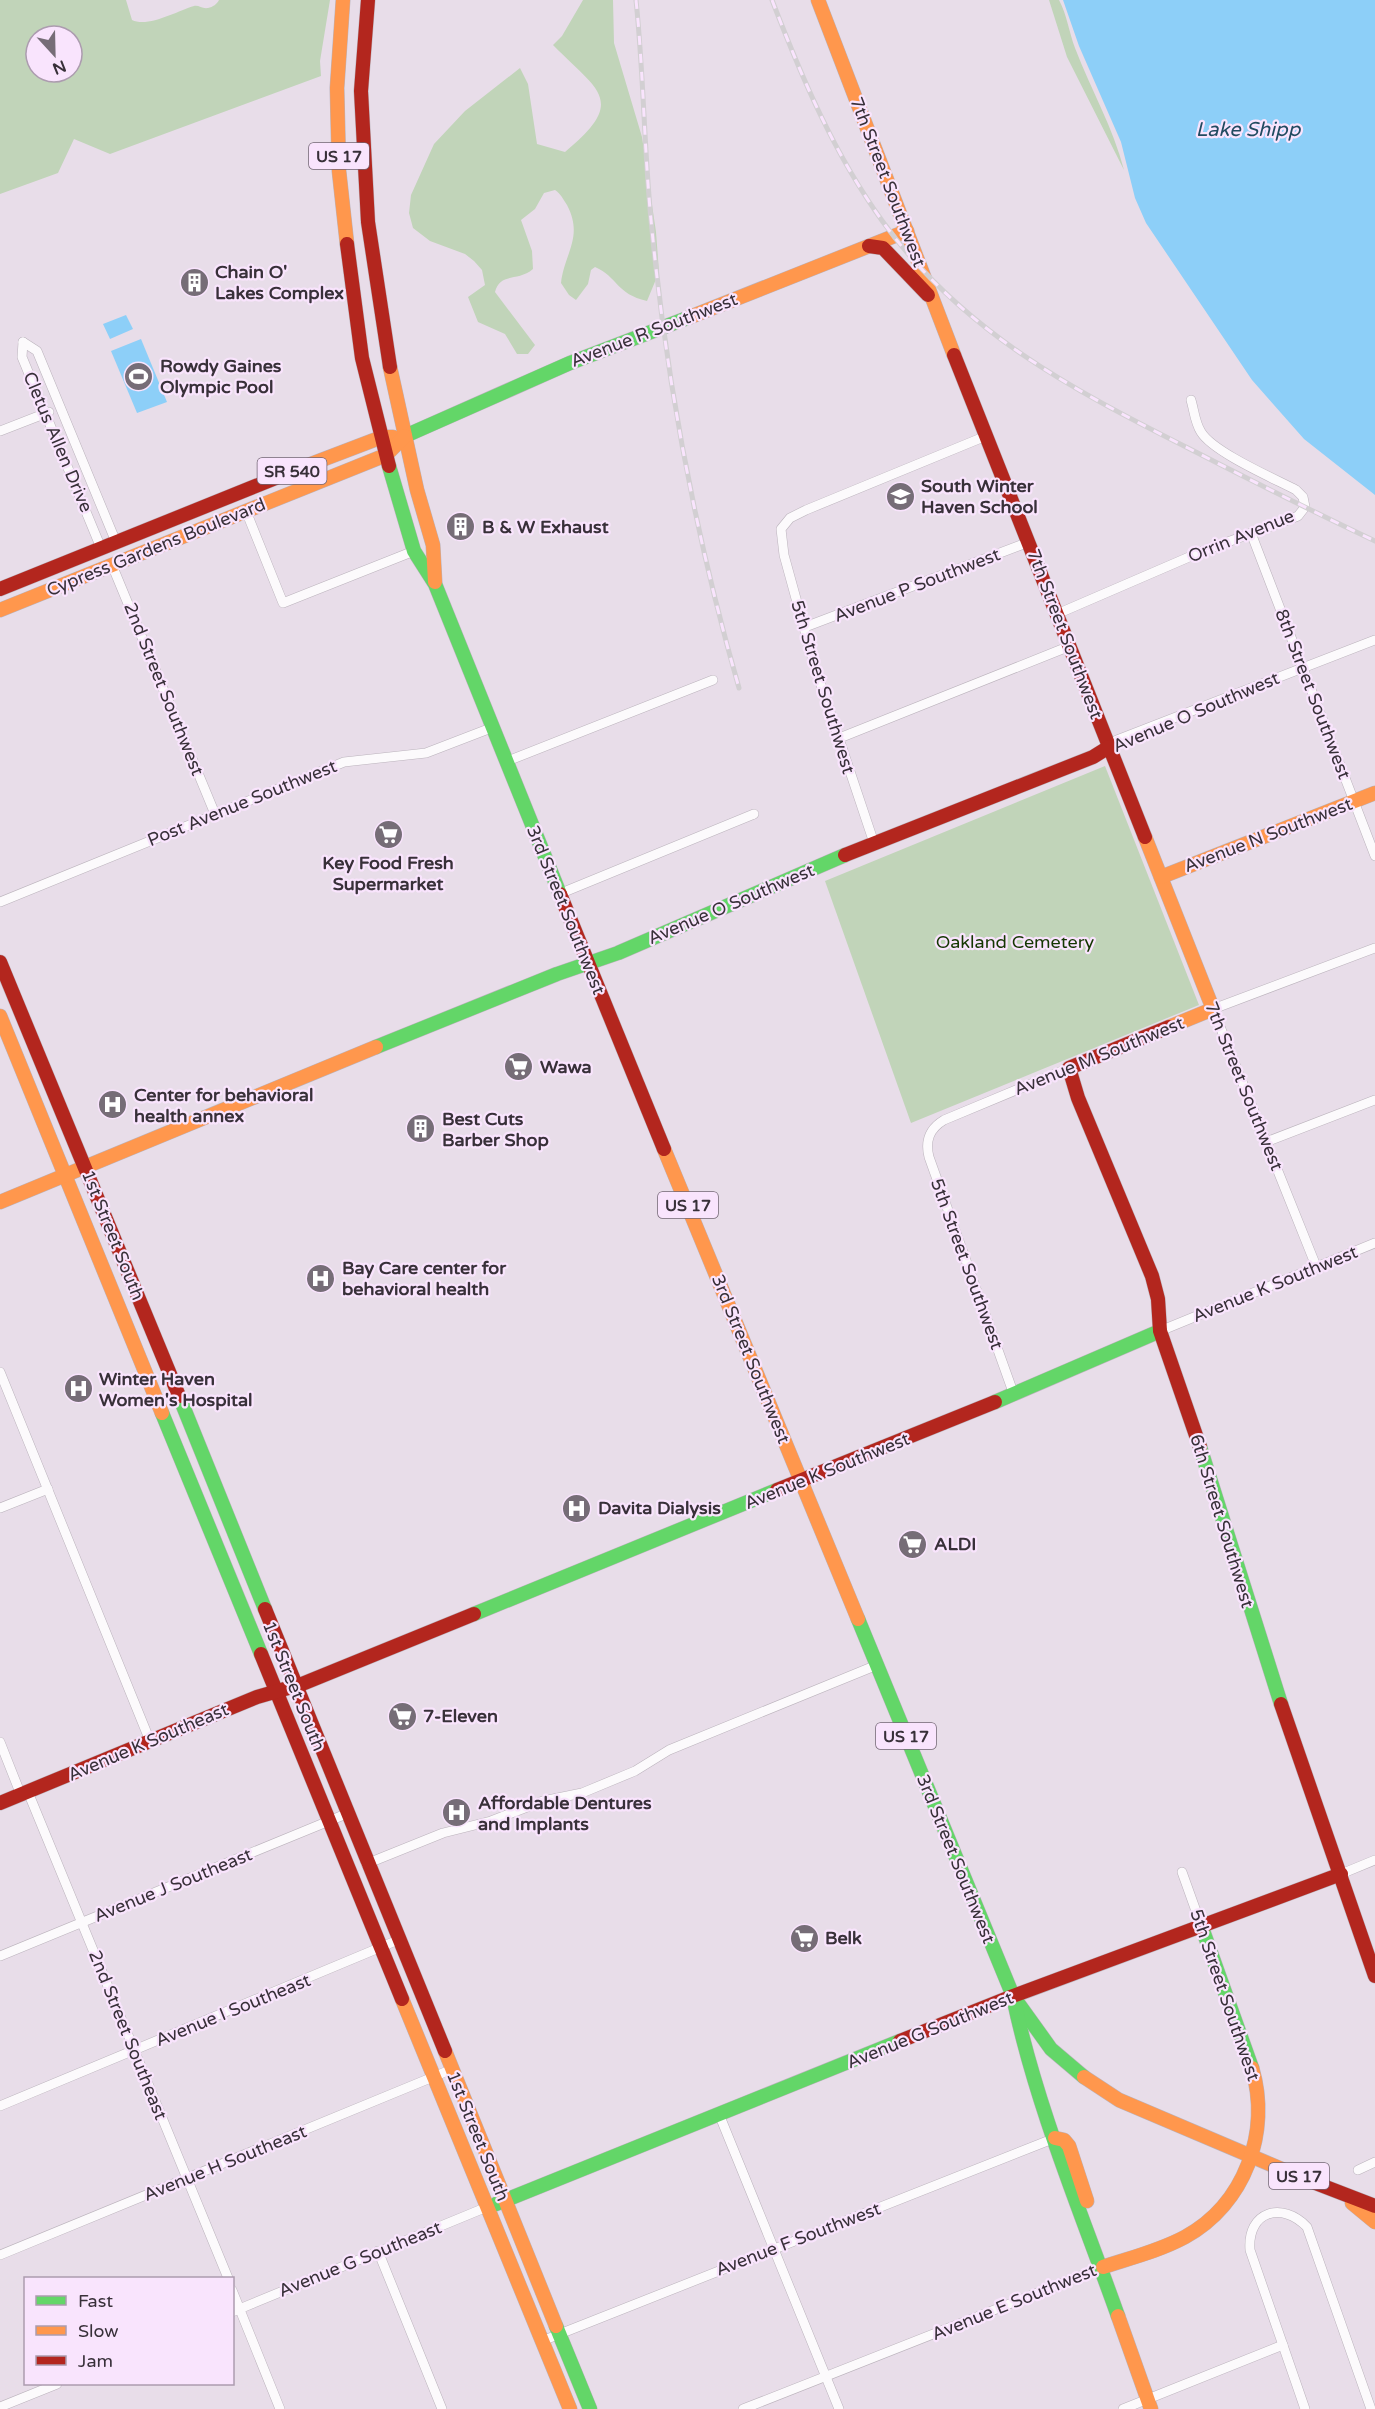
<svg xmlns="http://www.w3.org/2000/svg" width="1375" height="2409" font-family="'Varela Round',sans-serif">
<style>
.green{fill:#c1d4b9;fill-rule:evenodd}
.water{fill:#8dcff8}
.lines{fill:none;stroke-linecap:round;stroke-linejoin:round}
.street-casing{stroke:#bbb3bc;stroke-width:10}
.fast-casing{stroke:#bbb3bc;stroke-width:15}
.slow-casing{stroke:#bbb3bc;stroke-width:15}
.jam-casing{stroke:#bbb3bc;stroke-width:15}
.street{stroke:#fcfafc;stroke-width:9}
.fast{stroke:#63d668;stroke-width:14}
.slow{stroke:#ff974d;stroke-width:14}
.jam{stroke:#b3261e;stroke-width:14}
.rail-casing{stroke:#d2cfd2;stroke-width:5}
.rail{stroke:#f9e4fd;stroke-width:3;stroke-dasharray:9;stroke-linecap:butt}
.labels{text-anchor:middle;stroke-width:4.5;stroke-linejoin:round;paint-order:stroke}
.shield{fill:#f9e4fd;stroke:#726674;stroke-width:1.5}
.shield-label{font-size:16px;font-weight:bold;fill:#383039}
.street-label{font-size:18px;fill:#383039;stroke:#f9e4fd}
.poi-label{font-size:18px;font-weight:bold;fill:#383039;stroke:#f9e4fd;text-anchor:start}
.park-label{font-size:18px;fill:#143701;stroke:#f9e4fd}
.water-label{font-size:20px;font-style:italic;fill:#214b61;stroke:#f9e4fd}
</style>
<rect width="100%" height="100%" fill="#e8dde9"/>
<g class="green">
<path d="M 0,0 L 126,0 L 132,20 C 148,28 177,11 194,6 C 199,5 202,9 208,8 C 213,7 217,4 219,0 L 330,0 L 320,61 L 321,76 L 110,154 L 74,139 L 58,173 L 0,194 ZM 36,36 L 72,36 L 72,72 L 36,72 Z"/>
<path d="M 583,0 L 613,0 L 614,43 L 642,137 L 656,232 L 659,272 L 647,301 C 616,294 618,277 595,267 L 591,270 L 588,284 L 576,300 L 569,295 L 561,283 C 564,254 584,237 567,205 C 563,199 561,194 555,190 L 544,193 L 535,209 L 521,220 L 532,251 L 533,269 C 518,282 500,272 495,292 L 535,345 L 528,354 L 517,354 L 505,334 L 478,322 L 468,297 L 485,285 L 482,270 L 474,261 L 465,254 L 430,241 L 413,228 L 409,213 L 411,195 L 434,144 L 465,111 L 520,68 L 528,84 L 537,144 L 565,152 C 628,100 598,91 553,45 L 562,36 Z"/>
<path d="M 1049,0 L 1059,0 C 1067,15 1069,32 1075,48 C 1091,90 1113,127 1124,170 L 1067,57 Z"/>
<polygon points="1105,766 1199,1005 911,1123 825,881"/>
</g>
<g class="water">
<polygon points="1063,0 1375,0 1375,495 1304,439 1252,380 1146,223 1135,198 1121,142 1079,46"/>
<polygon points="126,315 133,329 110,339 103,324"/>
<polygon points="141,339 167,402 137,413 111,351"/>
</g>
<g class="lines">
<defs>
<g id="street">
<polyline points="23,342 37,351 116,542"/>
<polyline points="23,342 22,357 101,548"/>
<polyline points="0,431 49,412"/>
<polyline points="246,511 283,603 414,551"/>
<polyline points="1251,533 1375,856"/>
<polyline points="112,565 215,814"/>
<path d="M 1057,614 L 1203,551 L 1285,521 L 1298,516 L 1305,507 L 1303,497 L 1296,490 C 1273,478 1213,452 1201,432 C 1195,423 1194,410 1191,400"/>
<polyline points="805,627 1029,542"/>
<polyline points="837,739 1070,646"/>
<polyline points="1109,747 1117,740 1375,640"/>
<polyline points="505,762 713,680"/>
<polyline points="874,843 814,664 784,555 781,529 790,518 806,510 986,436"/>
<polyline points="559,894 754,814"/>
<polyline points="0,902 344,762 426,753 491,728"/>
<polyline points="1266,1142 1375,1100"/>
<polyline points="1316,1266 1213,1009 1375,948"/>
<polyline points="1160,1331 1375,1243"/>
<polyline points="0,1372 150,1741"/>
<path d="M 1013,1392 L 929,1157 C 925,1141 929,1129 944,1120 L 1069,1068"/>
<polyline points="0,1508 48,1489"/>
<polyline points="0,1742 21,1795"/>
<polyline points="28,1792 228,2278"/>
<polyline points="366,1864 443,1833 491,1821 543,1801 582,1793 635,1771 669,1750 877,1665"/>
<polyline points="1182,1872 1201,1925"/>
<polyline points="1341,1874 1375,1860"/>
<polyline points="0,1956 346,1814"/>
<polyline points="0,2106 398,1940"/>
<polyline points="719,2114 839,2409"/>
<polyline points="1358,2170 1375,2162"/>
<polyline points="378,2251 442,2409"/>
<polyline points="0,2255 450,2070"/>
<polyline points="232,2290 280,2409"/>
<polyline points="232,2312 487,2207"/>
<polyline points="542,2341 1055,2138"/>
<polyline points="0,2407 57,2384"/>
<polyline points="743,2409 1103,2267"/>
<polyline points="1123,2409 1283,2345"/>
<path d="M 1305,2409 L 1250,2250 C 1247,2211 1282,2201 1307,2227 L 1371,2409"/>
</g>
<g id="fast">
<polyline points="405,436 570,363 690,317"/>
<polyline points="389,466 414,551 435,584 560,894"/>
<polyline points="376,1047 557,974 618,953 845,855"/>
<polyline points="179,1396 265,1609"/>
<polyline points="995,1402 1160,1331"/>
<polyline points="162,1413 261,1654"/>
<polyline points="1200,1447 1281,1704"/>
<polyline points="474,1614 777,1490"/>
<polyline points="858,1619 1013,1996 1051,2049 1084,2077"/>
<polyline points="1201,1925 1252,2068"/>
<path d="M 1014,2001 C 1037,2108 1081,2212 1118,2316"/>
<polyline points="496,2204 900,2041"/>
<polyline points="556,2326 590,2409"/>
</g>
<g id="slow">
<polyline points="343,0 337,88 339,171 347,244"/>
<polyline points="818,0 954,355"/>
<polyline points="690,317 907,231"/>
<polyline points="390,367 417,490 433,545 435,582"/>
<polyline points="298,469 382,437 393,437"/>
<polyline points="0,610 386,455 405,436"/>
<polyline points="1145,837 1213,1009 1169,1027"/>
<polyline points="1161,877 1375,793"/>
<polyline points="0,1016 162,1413"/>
<polyline points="664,1149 858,1619"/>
<polyline points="0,1202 376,1047"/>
<polyline points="402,1999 570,2409"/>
<polyline points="445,2051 556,2326"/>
<polyline points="1084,2077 1119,2100 1305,2179"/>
<polyline points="1055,2138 1064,2140 1069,2146 1087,2201"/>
<polyline points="1352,2203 1375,2222"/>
<path d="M 1103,2267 C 1130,2258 1159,2251 1185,2237 C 1245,2204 1271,2132 1252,2068"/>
<polyline points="1118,2316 1151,2409"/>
</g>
<g id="jam">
<polyline points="368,0 361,91 368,222 390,367"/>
<polyline points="347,244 362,358 389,466"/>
<polyline points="869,246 883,248 928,295"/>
<polyline points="954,355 1145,837"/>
<polyline points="0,589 298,469"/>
<polyline points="845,855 1093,757 1109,747"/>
<polyline points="560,894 664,1149"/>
<polyline points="0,962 179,1396"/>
<polyline points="1169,1027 1069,1068 1078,1098 1152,1276 1158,1299 1160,1331 1200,1447"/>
<polyline points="777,1490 995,1402"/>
<polyline points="265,1609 445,2051"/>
<polyline points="261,1654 402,1999"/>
<polyline points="1281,1704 1375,1976"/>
<polyline points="0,1803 257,1697 302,1684 474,1614"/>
<polyline points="900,2041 1013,1996 1341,1874"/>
<polyline points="1305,2179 1375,2206"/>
</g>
</defs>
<use href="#street" class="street-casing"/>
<use href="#fast" class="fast-casing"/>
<use href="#slow" class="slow-casing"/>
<use href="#jam" class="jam-casing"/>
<use href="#street" class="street"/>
<use href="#fast" class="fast"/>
<use href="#slow" class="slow"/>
<use href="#jam" class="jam"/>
<defs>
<g id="rail">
<path d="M 636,0 C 644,77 644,154 652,230 C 667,385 696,538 739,688"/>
<path d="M 772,0 C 802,78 834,154 883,222 C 962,331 1071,389 1188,448 C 1250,480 1312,511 1375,541"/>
</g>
</defs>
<use href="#rail" class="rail-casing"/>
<use href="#rail" class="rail"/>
</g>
<defs>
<symbol id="building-disc" viewBox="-11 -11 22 22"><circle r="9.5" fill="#766d77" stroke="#f9e4fd"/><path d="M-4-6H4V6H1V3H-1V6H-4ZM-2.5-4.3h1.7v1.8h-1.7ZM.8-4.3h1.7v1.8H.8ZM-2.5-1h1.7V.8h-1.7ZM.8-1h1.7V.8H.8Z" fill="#fff"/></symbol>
<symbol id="stadium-disc" viewBox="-11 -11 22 22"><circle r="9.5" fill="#766d77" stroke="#f9e4fd"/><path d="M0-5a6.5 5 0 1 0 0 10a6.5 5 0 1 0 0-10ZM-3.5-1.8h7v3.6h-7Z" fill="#fff"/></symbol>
<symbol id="school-disc" viewBox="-11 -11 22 22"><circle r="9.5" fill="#766d77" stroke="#f9e4fd"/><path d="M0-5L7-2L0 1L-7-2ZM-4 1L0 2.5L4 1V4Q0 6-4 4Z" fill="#fff"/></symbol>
<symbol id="supermarket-disc" viewBox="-11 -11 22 22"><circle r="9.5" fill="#766d77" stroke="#f9e4fd"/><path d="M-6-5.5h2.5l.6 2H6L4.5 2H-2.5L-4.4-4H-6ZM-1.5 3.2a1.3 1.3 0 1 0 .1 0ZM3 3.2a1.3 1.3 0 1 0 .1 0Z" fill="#fff"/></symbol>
<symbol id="hospital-disc" viewBox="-11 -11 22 22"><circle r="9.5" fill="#766d77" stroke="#f9e4fd"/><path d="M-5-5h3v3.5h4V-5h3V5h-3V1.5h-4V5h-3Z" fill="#fff"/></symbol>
</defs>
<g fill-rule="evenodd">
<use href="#building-disc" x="178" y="266" width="33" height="33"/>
<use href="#stadium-disc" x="122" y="360" width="33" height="33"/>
<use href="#school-disc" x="884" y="480" width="33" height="33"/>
<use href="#building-disc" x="444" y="510" width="33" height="33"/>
<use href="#supermarket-disc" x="372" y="818" width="33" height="33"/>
<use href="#supermarket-disc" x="502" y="1050" width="33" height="33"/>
<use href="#hospital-disc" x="96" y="1088" width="33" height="33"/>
<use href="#building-disc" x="404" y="1112" width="33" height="33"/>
<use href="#hospital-disc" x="304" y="1262" width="33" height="33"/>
<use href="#hospital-disc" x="62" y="1372" width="33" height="33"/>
<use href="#hospital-disc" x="560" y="1492" width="33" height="33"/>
<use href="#supermarket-disc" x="896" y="1528" width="33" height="33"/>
<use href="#supermarket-disc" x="386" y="1700" width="33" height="33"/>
<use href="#hospital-disc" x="440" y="1796" width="33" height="33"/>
<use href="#supermarket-disc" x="788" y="1922" width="33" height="33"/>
</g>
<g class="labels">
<g class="shield">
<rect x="309" y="143" width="60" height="26" rx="4.5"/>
<rect x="257.5" y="458" width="69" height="26" rx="4.5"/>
<rect x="658" y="1192" width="60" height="26" rx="4.5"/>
<rect x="876" y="1723" width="60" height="26" rx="4.5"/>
<rect x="1269" y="2163" width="60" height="26" rx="4.5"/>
</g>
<g class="shield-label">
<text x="339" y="162">US 17</text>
<text x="292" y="477">SR 540</text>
<text x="688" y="1211">US 17</text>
<text x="906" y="1742">US 17</text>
<text x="1299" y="2182">US 17</text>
</g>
<g class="street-label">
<text transform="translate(888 182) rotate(69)" y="6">7th Street Southwest</text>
<text transform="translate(654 330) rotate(-21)" y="6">Avenue R Southwest</text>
<text transform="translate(58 442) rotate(67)" y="6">Cletus Allen Drive</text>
<text transform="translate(1241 536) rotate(-22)" y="6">Orrin Avenue</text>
<text transform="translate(156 547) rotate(-22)" y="6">Cypress Gardens Boulevard</text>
<text transform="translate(917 585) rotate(-21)" y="6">Avenue P Southwest</text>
<text transform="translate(1065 634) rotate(69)" y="6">7th Street Southwest</text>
<text transform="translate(823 687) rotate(73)" y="6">5th Street Southwest</text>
<text transform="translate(164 689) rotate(68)" y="6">2nd Street Southwest</text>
<text transform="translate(1313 694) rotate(69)" y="6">8th Street Southwest</text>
<text transform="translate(1196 712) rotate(-23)" y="6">Avenue O Southwest</text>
<text transform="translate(242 803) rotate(-22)" y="6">Post Avenue Southwest</text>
<text transform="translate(1268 835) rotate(-21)" y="6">Avenue N Southwest</text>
<text transform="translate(731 904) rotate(-23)" y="6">Avenue O Southwest</text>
<text transform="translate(566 910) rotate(68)" y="6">3rd Street Southwest</text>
<text transform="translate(1099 1056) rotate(-22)" y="6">Avenue M Southwest</text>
<text transform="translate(1244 1086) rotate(68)" y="6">7th Street Southwest</text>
<text transform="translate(113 1235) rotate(68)" y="6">1st Street South</text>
<text transform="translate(967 1264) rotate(70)" y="6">5th Street Southwest</text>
<text transform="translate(1275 1284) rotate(-22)" y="6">Avenue K Southwest</text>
<text transform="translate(751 1359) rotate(68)" y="6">3rd Street Southwest</text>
<text transform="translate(827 1471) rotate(-22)" y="6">Avenue K Southwest</text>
<text transform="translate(1222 1521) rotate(73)" y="6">6th Street Southwest</text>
<text transform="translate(294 1686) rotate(68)" y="6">1st Street South</text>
<text transform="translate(148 1742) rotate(-23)" y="6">Avenue K Southeast</text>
<text transform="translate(956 1859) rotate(68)" y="6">3rd Street Southwest</text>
<text transform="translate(173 1885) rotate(-22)" y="6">Avenue J Southeast</text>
<text transform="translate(1225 1995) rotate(71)" y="6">5th Street Southwest</text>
<text transform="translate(233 2010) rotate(-22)" y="6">Avenue I Southeast</text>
<text transform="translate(930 2030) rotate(-22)" y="6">Avenue G Southwest</text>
<text transform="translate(128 2035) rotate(68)" y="6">2nd Street Southeast</text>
<text transform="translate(478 2136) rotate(68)" y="6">1st Street South</text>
<text transform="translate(225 2163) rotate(-22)" y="6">Avenue H Southeast</text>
<text transform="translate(798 2239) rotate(-21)" y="6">Avenue F Southwest</text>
<text transform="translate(360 2259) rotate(-22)" y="6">Avenue G Southeast</text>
<text transform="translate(1014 2302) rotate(-22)" y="6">Avenue E Southwest</text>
</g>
<g class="poi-label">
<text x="215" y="278">Chain O'<tspan x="215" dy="21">Lakes Complex</tspan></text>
<text x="160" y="372">Rowdy Gaines<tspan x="160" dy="21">Olympic Pool</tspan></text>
<text x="921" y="492">South Winter<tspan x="921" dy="21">Haven School</tspan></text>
<text x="482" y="533">B &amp; W Exhaust</text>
<text x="388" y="869" text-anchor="middle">Key Food Fresh<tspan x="388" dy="21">Supermarket</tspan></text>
<text x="540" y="1073">Wawa</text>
<text x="134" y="1101">Center for behavioral<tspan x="134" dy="21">health annex</tspan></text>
<text x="442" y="1125">Best Cuts<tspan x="442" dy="21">Barber Shop</tspan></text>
<text x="342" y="1274">Bay Care center for<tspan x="342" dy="21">behavioral health</tspan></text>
<text x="99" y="1385">Winter Haven<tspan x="99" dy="21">Women's Hospital</tspan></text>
<text x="598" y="1514">Davita Dialysis</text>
<text x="934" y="1550">ALDI</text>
<text x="423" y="1722">7-Eleven</text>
<text x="478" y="1809">Affordable Dentures<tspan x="478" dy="21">and Implants</tspan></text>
<text x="825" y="1944">Belk</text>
</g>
<g class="park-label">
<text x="1015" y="948">Oakland Cemetery</text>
</g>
<g class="water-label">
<text x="1248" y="136">Lake Shipp</text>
</g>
</g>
<rect x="24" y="2277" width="210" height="108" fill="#f9e4fd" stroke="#ac9caf" stroke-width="1.5"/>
<rect x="36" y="2296" width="30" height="9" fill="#63d668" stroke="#ac9caf" stroke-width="1.5"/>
<text x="78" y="2307" font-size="18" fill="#383039">Fast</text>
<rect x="36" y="2326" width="30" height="9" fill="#ff974d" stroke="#ac9caf" stroke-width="1.5"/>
<text x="78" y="2337" font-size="18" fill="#383039">Slow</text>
<rect x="36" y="2356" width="30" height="9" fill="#b3261e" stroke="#ac9caf" stroke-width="1.5"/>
<text x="78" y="2367" font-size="18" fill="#383039">Jam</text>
<g transform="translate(54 54) rotate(158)"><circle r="28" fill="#f9e4fd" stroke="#ac9caf" stroke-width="1.5"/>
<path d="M0-4.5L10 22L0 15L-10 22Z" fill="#766d77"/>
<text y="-9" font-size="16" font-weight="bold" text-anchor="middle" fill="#383039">N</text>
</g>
</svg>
